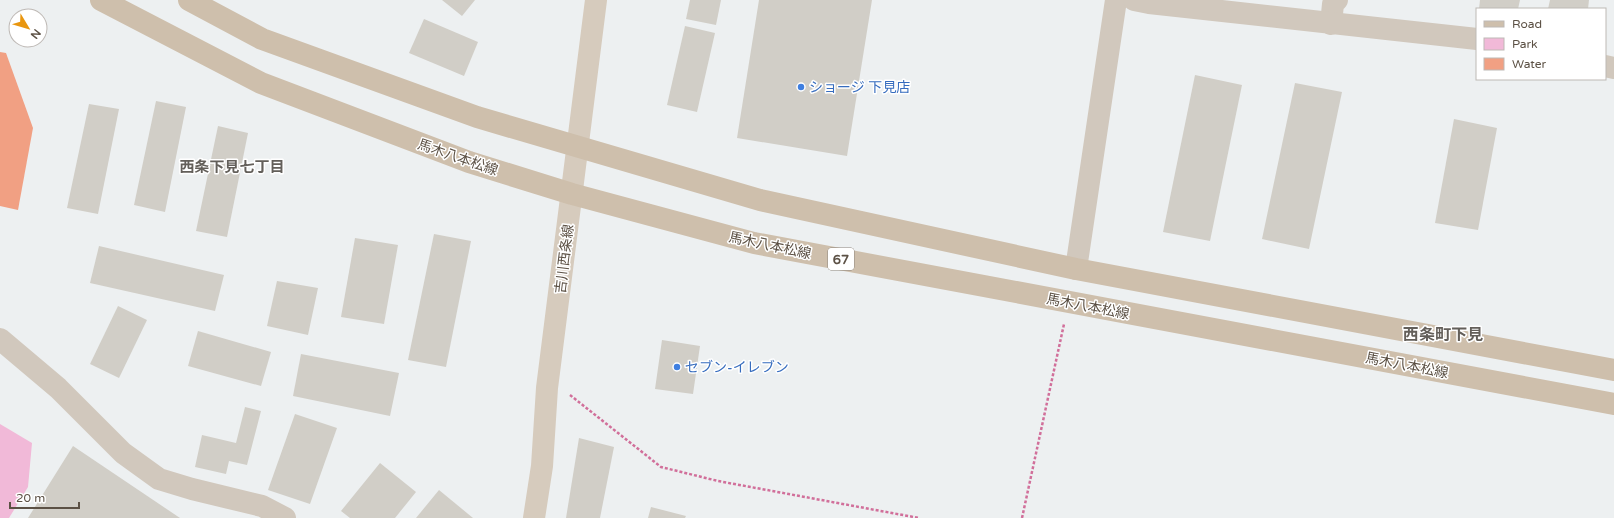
<svg xmlns="http://www.w3.org/2000/svg" width="1614" height="518" font-family="'Varela Round','Noto Sans JP',sans-serif">
<style>
.green{fill:#f1b9d8}
.water{fill:#f1a083}
.building{fill:#d1cec7}
.lines{fill:none;stroke-linecap:round;stroke-linejoin:round}
.path{stroke:#d16f9a;stroke-width:2.5;stroke-dasharray:3 2;stroke-linecap:butt}
.minor{stroke:#d1c8bd;stroke-width:22}
.tertiary{stroke:#d1c8bd;stroke-width:22}
.secondary{stroke:#d6cbbd;stroke-width:22}
.primary{stroke:#cebfac;stroke-width:22}
.shop-dot{fill:#3f7fe0;stroke:#fff;stroke-width:1.5}
.labels{text-anchor:middle;stroke-width:3;stroke-linejoin:round;paint-order:stroke}
.shield{fill:#fff;stroke:#8d857d;stroke-width:1}
.shield-label{font-size:13px;font-weight:bold;fill:#5c5145}
.shop-label{font-size:14px;fill:#366cbe;stroke:#fff;text-anchor:start}
.street-label{font-size:14px;fill:#5c5145;stroke:#fff}
.neighbourhood-label{font-size:15px;font-weight:bold;fill:#635f5a;stroke:#fff}
.quarter-label{font-size:16px;font-weight:bold;fill:#635f5a;stroke:#fff}
</style>
<rect width="100%" height="100%" fill="#edf0f1"/>
<polygon class="green" points="0,424 32,443 28,487 9,518 0,518"/>
<polygon class="water" points="0,52 6,53 33,128 18,210 0,206"/>
<g class="building">
<polygon points="442,0 475,0 462,16"/>
<polygon points="690,0 721,0 716,25 686,19"/>
<polygon points="759,0 872,0 847,156 737,138"/>
<polygon points="1480,0 1520,0 1518,9 1479,9"/>
<polygon points="1550,0 1589,0 1588,9 1548,9"/>
<polygon points="424,19 478,42 464,76 409,53"/>
<polygon points="685,26 715,33 697,112 667,105"/>
<polygon points="1195,75 1242,85 1210,241 1163,232"/>
<polygon points="1295,83 1342,92 1309,249 1262,239"/>
<polygon points="156,101 186,107 165,212 134,205"/>
<polygon points="89,104 119,109 98,214 67,208"/>
<polygon points="1454,119 1497,128 1478,230 1435,223"/>
<polygon points="218,126 248,133 227,237 196,231"/>
<polygon points="434,234 471,241 446,367 408,360"/>
<polygon points="355,238 398,245 384,324 341,317"/>
<polygon points="99,246 224,275 215,311 90,283"/>
<polygon points="277,281 318,288 308,335 267,326"/>
<polygon points="118,306 147,320 119,378 90,364"/>
<polygon points="198,331 271,352 261,386 188,366"/>
<polygon points="662,340 700,346 693,394 655,389"/>
<polygon points="301,354 399,373 390,416 293,396"/>
<polygon points="245,407 261,411 247,465 229,461 226,474 195,467 202,435 236,443"/>
<polygon points="295,414 337,428 310,504 268,490"/>
<polygon points="579,438 614,447 600,518 566,518"/>
<polygon points="73,446 180,518 28,518"/>
<polygon points="380,463 416,492 395,518 350,518 341,511"/>
<polygon points="439,490 473,518 416,518"/>
<polygon points="651,507 686,516 685,518 648,518"/>
</g>
<g class="lines">
<g class="path">
<polyline points="570,395 661,467 718,481 919,518"/>
<polyline points="1022,518 1064,324"/>
</g>
<g class="minor">
<polyline points="1331,24 1333,4 1337,0"/>
<polyline points="1076,269 1116,0"/>
<polyline points="0,339 58,388 123,453 159,479 192,489 262,506 285,518"/>
</g>
<g class="tertiary">
<polyline points="1134,0 1149,3 1477,39"/>
<polyline points="1605,66 1614,68"/>
</g>
<polyline class="secondary" points="534,518 542,466 547,388 596,0"/>
<g class="primary">
<polyline points="101,0 261,83 469,162 572,194 754,243 1614,404"/>
<polyline points="189,0 262,39 477,117 760,200 1076,269 1614,370"/>
</g>
</g>
<g class="shop-dot">
<circle cx="801" cy="87" r="4"/>
<circle cx="677" cy="367" r="4"/>
</g>
<g class="labels">
<rect class="shield" x="828" y="248" width="26" height="22" rx="3"/>
<g class="shield-label">
<text x="841" y="264">67</text>
</g>
<g class="shop-label">
<text x="809" y="92">ショージ 下見店</text>
<text x="685" y="372">セブン-イレブン</text>
</g>
<g class="street-label">
<text transform="translate(458 157) rotate(19)" y="5">馬木八本松線</text>
<text transform="translate(770 245) rotate(12)" y="5">馬木八本松線</text>
<text transform="translate(564 259) rotate(-83)" y="5">吉川西条線</text>
<text transform="translate(1088 306) rotate(11)" y="5">馬木八本松線</text>
<text transform="translate(1407 365) rotate(11)" y="5">馬木八本松線</text>
</g>
<g class="neighbourhood-label">
<text x="232" y="172">西条下見七丁目</text>
</g>
<g class="quarter-label">
<text x="1443" y="340">西条町下見</text>
</g>
</g>
<rect x="1476" y="8" width="130" height="72" fill="#ffffff" stroke="#beb9b5"/>
<rect x="1484" y="21" width="20" height="6" fill="#cebfac" stroke="#beb9b5"/>
<text x="1512" y="28" font-size="12" fill="#5c5145">Road</text>
<rect x="1484" y="38" width="20" height="12" fill="#f1b9d8" stroke="#beb9b5"/>
<text x="1512" y="48" font-size="12" fill="#5c5145">Park</text>
<rect x="1484" y="58" width="20" height="12" fill="#f1a083" stroke="#beb9b5"/>
<text x="1512" y="68" font-size="12" fill="#5c5145">Water</text>
<g transform="translate(28 28) rotate(128)"><circle r="19" fill="#ffffff" stroke="#beb9b5"/>
<path d="M0-3L7 15L0 10L-7 15Z" fill="#e9960f"/>
<text y="-6" font-size="11" font-weight="bold" text-anchor="middle" fill="#5c5145">N</text>
</g>
<path d="M10 502v6h69v-6" fill="none" stroke="#5c5145" stroke-width="2"/>
<text x="16" y="502" font-size="12" fill="#5c5145" stroke="#ffffff" stroke-width="3" paint-order="stroke">20 m</text>
</svg>
